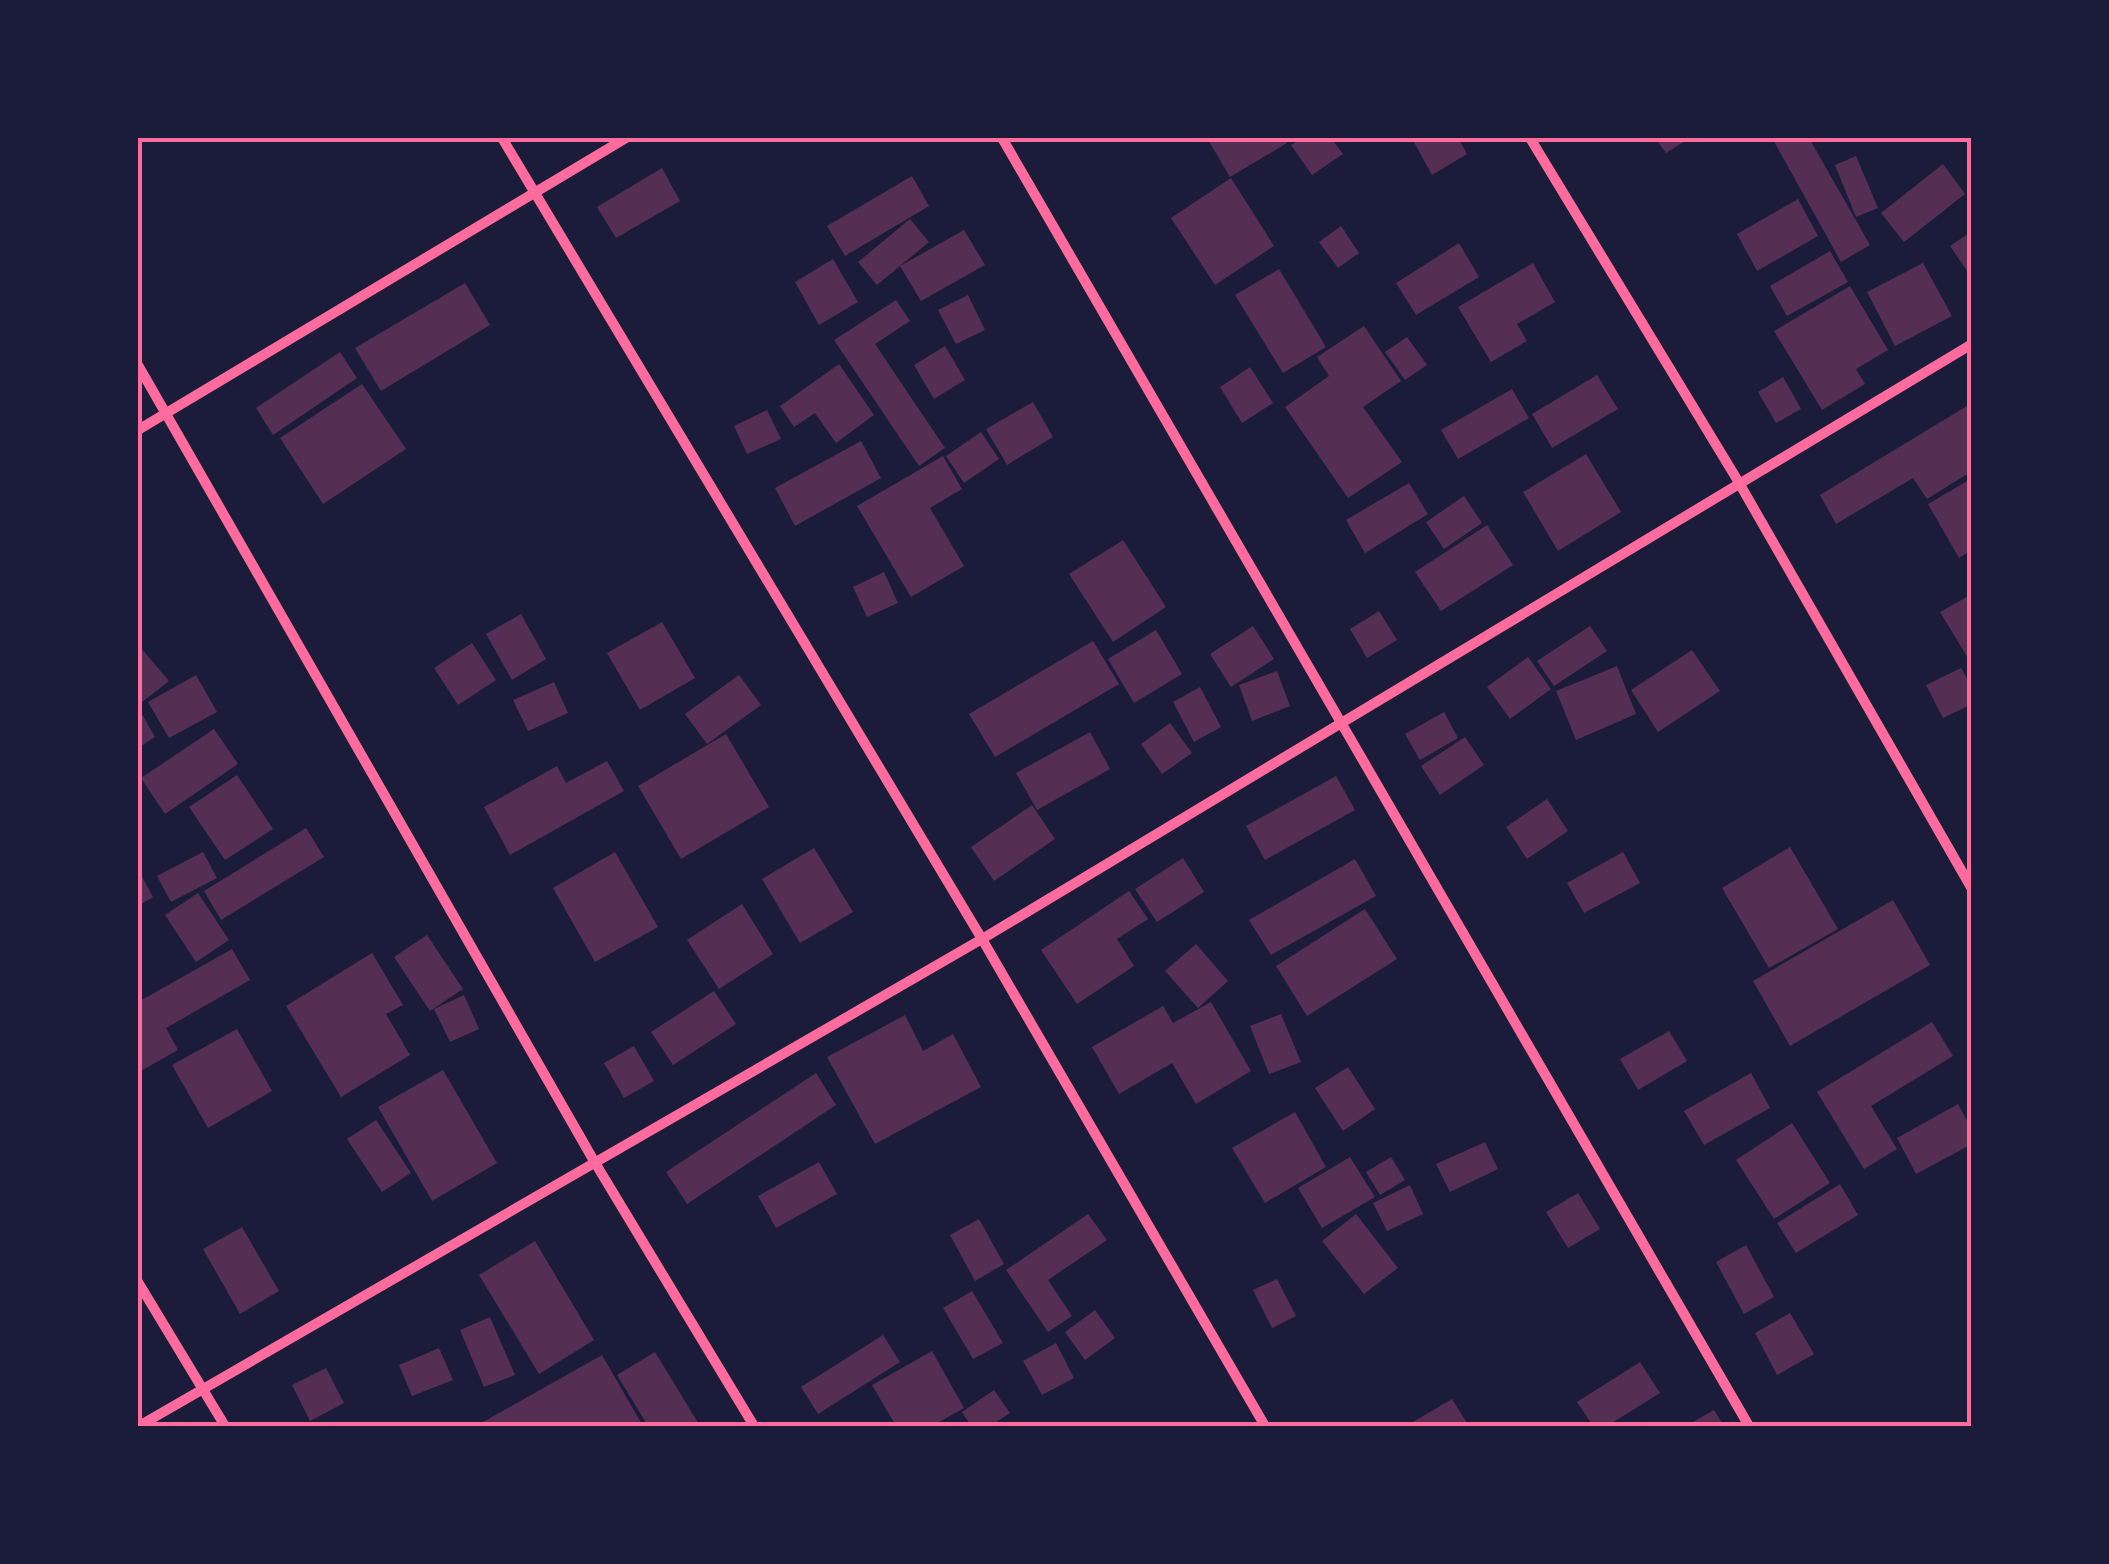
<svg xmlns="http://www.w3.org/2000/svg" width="2109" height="1564" font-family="'Golos Text',sans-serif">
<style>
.building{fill:#542f53}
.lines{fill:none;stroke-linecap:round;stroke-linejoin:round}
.minor{stroke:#ff6b9d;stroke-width:10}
.neatline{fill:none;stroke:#ff6b9d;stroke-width:4}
</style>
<rect width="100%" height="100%" fill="#1b1b3a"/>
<g class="building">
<polygon points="1207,138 1284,138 1287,143 1230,177"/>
<polygon points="1302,138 1331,138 1343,154 1312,175 1291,145"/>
<polygon points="1422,138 1458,138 1467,154 1432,175 1414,142"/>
<polygon points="1655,138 1690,138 1666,153"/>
<polygon points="1772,138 1809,138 1870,245 1841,262"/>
<polygon points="1856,156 1878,208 1856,217 1835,165"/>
<polygon points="1943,164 1965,194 1904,242 1881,213"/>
<polygon points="662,168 680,201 616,238 597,207"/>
<polygon points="912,176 929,206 845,256 827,226"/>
<polygon points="1231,178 1274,246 1215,285 1171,218"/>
<polygon points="1798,199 1818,236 1757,271 1737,234"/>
<polygon points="910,219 929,242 877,285 858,262"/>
<polygon points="1341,226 1359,253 1338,268 1319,242"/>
<polygon points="964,230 985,265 921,301 900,266"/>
<polygon points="1972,231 1972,278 1950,246"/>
<polygon points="1459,243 1479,277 1416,315 1396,283"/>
<polygon points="1830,251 1848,282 1787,316 1770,286"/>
<polygon points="833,259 858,302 819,325 795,282"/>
<polygon points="1533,263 1555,302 1517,324 1527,341 1491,362 1458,307"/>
<polygon points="1923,263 1952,316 1895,346 1867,292"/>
<polygon points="1279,269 1326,347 1283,373 1235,295"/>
<polygon points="465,283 490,325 381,391 355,348"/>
<polygon points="1850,286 1888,350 1856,369 1865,384 1822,410 1774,331"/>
<polygon points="968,295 985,330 956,344 938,310"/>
<polygon points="896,300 910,321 875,344 945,448 919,466 834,340"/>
<polygon points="1364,326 1401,381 1363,407 1402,462 1348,498 1285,407 1329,376 1317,357"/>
<polygon points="1407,337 1427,365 1405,380 1385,352"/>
<polygon points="945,346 965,380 934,399 914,365"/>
<polygon points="340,352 357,378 273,435 256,408"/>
<polygon points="839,364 874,415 836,443 815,413 794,427 780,406"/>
<polygon points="1250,367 1273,403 1242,423 1220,387"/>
<polygon points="1597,375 1618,409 1552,448 1532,414"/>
<polygon points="1783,377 1801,409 1776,423 1758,392"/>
<polygon points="362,384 406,449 323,504 280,438"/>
<polygon points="1512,389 1529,418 1458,459 1441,430"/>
<polygon points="1033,402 1053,437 1007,465 986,429"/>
<polygon points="1972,403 1972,471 1927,499 1913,478 1836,524 1820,495"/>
<polygon points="767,410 781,439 747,454 734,426"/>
<polygon points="981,432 999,459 964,483 946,456"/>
<polygon points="861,441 881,478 795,526 775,488"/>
<polygon points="1586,454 1621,512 1558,551 1523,492"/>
<polygon points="943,456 962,489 930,508 964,566 911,597 857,506"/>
<polygon points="1972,478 1972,550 1959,558 1928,504"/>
<polygon points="1409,483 1428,514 1365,553 1346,520"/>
<polygon points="1464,496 1482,523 1444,549 1426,522"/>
<polygon points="1487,525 1513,565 1441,611 1415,572"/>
<polygon points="1123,540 1166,607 1113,642 1069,574"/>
<polygon points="884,572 898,603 867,617 853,587"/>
<polygon points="1972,594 1972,665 1940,612"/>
<polygon points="1379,611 1397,640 1367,658 1350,629"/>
<polygon points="521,614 546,659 512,680 486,634"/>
<polygon points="662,622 695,678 640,710 607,653"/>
<polygon points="1253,626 1274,659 1231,687 1210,654"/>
<polygon points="1590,626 1607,651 1554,686 1537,661"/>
<polygon points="1156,630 1182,674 1134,703 1108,659"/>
<polygon points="1093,641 1119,684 995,757 969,714"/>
<polygon points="472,643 496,680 458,705 434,668"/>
<polygon points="141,648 169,681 142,702 138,697 138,651"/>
<polygon points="1692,650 1720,691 1658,732 1631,690"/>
<polygon points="1528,657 1551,689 1510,719 1487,687"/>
<polygon points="1617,666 1636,714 1576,740 1556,691"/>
<polygon points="1961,668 1972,687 1972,704 1943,718 1926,685"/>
<polygon points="1277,671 1290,706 1252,721 1239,685"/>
<polygon points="196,675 217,712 169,738 148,702"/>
<polygon points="739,675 761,705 707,744 685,714"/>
<polygon points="554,682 568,713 528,731 513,700"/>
<polygon points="1200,687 1221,727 1194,742 1173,702"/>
<polygon points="138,707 155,737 138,748"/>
<polygon points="1444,712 1458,738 1420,760 1405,734"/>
<polygon points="1170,723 1192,753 1162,774 1141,744"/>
<polygon points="214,729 238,764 165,814 141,778"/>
<polygon points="1090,732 1110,769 1037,810 1016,773"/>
<polygon points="726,734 769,807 681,859 638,786"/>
<polygon points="1465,737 1484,765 1440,795 1421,766"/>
<polygon points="607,761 624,791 510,855 484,807 557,766 566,783"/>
<polygon points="237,775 273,829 225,860 189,807"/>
<polygon points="1336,776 1355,810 1265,860 1246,826"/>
<polygon points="1547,799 1568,831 1527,859 1506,827"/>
<polygon points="1032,805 1055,839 994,881 971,847"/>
<polygon points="306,828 324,857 221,920 204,891"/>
<polygon points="1790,847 1838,929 1769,968 1722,888"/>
<polygon points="814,848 853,912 800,943 762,879"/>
<polygon points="203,852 217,878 171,902 157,876"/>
<polygon points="615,852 658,927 595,962 553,888"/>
<polygon points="1623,852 1640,883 1584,913 1567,883"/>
<polygon points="1183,858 1204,892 1157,922 1135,889"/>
<polygon points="1355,859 1376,896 1271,955 1249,920"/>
<polygon points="138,869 153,897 138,906"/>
<polygon points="1129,891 1148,919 1117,939 1134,966 1077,1004 1041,950"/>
<polygon points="198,893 229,940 196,962 165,915"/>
<polygon points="1893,900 1930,965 1790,1046 1753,981"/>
<polygon points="742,904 773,954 719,989 687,940"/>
<polygon points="1365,909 1397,959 1307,1016 1276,966"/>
<polygon points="427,935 463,989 430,1011 394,957"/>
<polygon points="1196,944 1228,981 1198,1008 1165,971"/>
<polygon points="232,949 250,980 166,1028 178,1050 139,1072 138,1002"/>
<polygon points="372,953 403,1005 386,1014 410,1055 341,1097 286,1006"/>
<polygon points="714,991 736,1024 673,1065 651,1032"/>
<polygon points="464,995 479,1029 450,1042 434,1009"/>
<polygon points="1211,1002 1251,1071 1196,1104 1172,1063 1119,1094 1092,1047 1163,1006 1173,1023"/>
<polygon points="1281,1014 1301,1062 1269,1074 1250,1026"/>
<polygon points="905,1015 923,1051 953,1034 981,1087 875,1144 827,1057"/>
<polygon points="1932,1022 1953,1056 1871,1106 1897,1149 1864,1169 1817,1092"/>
<polygon points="237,1029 272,1091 208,1128 172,1065"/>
<polygon points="1669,1031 1687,1061 1638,1090 1620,1059"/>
<polygon points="634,1046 654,1081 624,1098 604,1063"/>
<polygon points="1348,1067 1375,1109 1343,1131 1315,1088"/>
<polygon points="443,1070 497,1163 432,1201 378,1107"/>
<polygon points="816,1073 836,1105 687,1204 666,1172"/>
<polygon points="1751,1073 1770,1108 1704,1145 1684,1111"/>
<polygon points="1958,1104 1972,1130 1972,1144 1916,1174 1897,1138"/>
<polygon points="1295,1112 1326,1167 1265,1203 1232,1148"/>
<polygon points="376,1120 411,1173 382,1192 347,1139"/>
<polygon points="1792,1123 1830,1183 1774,1219 1736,1160"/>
<polygon points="1485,1142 1498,1169 1450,1192 1436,1164"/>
<polygon points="1350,1157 1375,1197 1322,1228 1298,1188"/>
<polygon points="1391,1157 1405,1180 1380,1195 1366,1172"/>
<polygon points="819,1162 837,1194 776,1228 758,1196"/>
<polygon points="1840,1184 1858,1215 1796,1253 1777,1223"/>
<polygon points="1410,1185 1423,1214 1387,1231 1373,1203"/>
<polygon points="1578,1193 1600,1229 1568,1248 1546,1212"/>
<polygon points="1088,1214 1107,1240 1048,1280 1072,1316 1048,1332 1006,1270"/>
<polygon points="1356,1214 1398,1268 1364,1294 1322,1241"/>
<polygon points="979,1219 1004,1264 975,1281 950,1235"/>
<polygon points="242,1227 279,1291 240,1314 203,1249"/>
<polygon points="535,1241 594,1340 539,1374 479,1275"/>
<polygon points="1746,1245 1774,1297 1744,1314 1716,1262"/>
<polygon points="1277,1279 1296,1316 1272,1328 1253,1290"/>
<polygon points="972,1291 1003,1343 973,1359 943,1308"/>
<polygon points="1095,1310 1115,1338 1085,1360 1065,1332"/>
<polygon points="1790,1313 1814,1354 1777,1375 1755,1333"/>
<polygon points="490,1317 515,1375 484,1387 460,1330"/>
<polygon points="883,1335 900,1362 818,1414 801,1387"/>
<polygon points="1056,1343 1074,1378 1042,1395 1023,1361"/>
<polygon points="439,1348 453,1380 412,1396 399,1365"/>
<polygon points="932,1351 964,1408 932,1426 896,1426 872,1385"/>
<polygon points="655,1352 700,1426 648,1426 617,1375"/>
<polygon points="602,1355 643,1426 476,1426"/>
<polygon points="1640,1362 1660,1393 1607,1426 1593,1426 1577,1402"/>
<polygon points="326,1368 344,1403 310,1421 292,1385"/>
<polygon points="994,1390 1010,1413 990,1426 971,1426 962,1412"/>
<polygon points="1452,1399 1469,1426 1406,1426"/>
<polygon points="1714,1410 1724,1426 1686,1426"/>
</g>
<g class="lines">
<g class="minor">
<polyline points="502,138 982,939 1265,1426"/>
<polyline points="1002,138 1749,1426"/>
<polyline points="1530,138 1738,481 1972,889"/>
<polyline points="138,365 594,1161 754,1426"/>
<polyline points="138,430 626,138"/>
<polyline points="138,1282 225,1426"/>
<polyline points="139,1426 982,939 1972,344"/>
</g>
</g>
<rect width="2109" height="1564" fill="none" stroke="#1b1b3a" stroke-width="280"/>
<rect x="140" y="140" width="1829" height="1284" class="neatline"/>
</svg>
